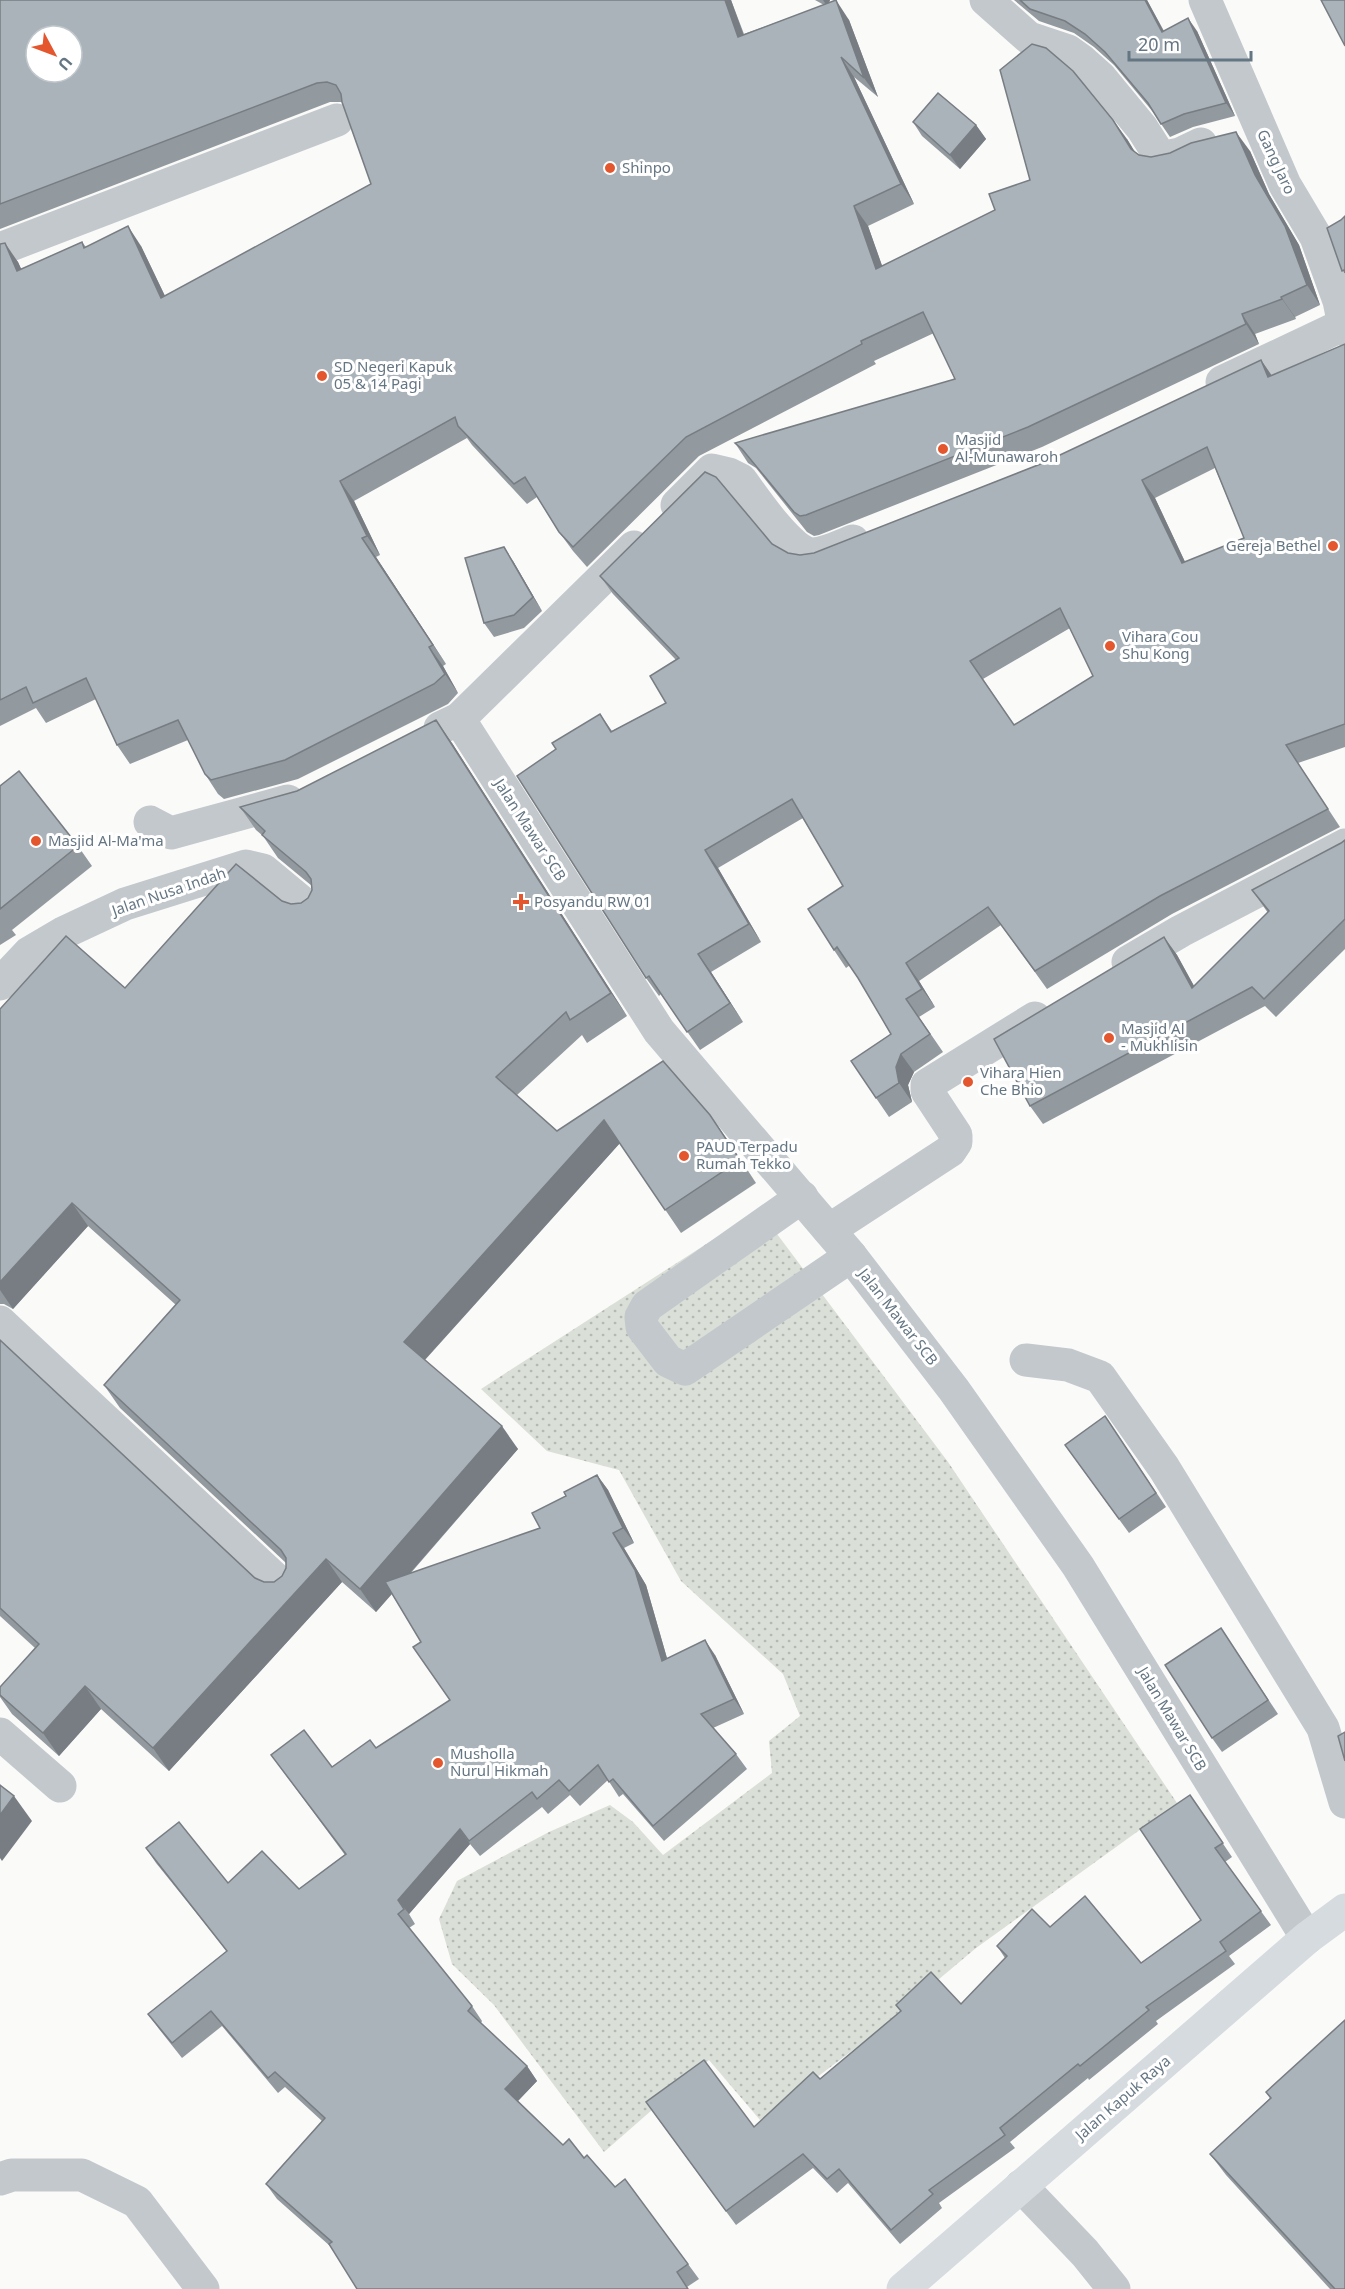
<svg xmlns="http://www.w3.org/2000/svg" width="1345" height="2289" font-family="'Noto Sans',sans-serif">
<style>
.grass{fill:url(#grass-dots)}
.lines{fill:none;stroke-linecap:round;stroke-linejoin:round}
.minor{stroke:#c3c8cc;stroke-width:33}
.major{stroke:#d6dbdf;stroke-width:33}
.wall{fill:#929a9f;fill-rule:evenodd}
.shaded-wall{fill:#777d82}
.building{fill:#aab3b9;stroke:#777d82;stroke-width:1.5;fill-rule:evenodd}
.poi-dot{fill:#e4572e;stroke:#fff;stroke-width:2}
.labels{text-anchor:middle;stroke-width:6;stroke-linejoin:round;paint-order:stroke}
.street-label{font-size:15px;fill:#657683;stroke:#fff}
.poi-label{font-size:15px;fill:#657683;stroke:#fff;text-anchor:start}
</style>
<defs>
<pattern id="grass-dots" width="8" height="8" patternUnits="userSpaceOnUse" patternTransform="scale(1.5)"><rect width="8" height="8" fill="#dadfd7"/><path d="M2 2h.1M6 6h.1" fill="none" stroke="#b4b9b4" stroke-width="1.8" stroke-linecap="round"/></pattern>
</defs>
<rect width="100%" height="100%" fill="#fafaf8"/>
<polygon class="grass" points="759,1210 948,1462 1177,1803 976,1948 869,2038 760,2120 709,2060 604,2152 494,2005 452,1964 439,1919 457,1881 549,1832 610,1805 633,1822 663,1855 772,1773 769,1741 800,1716 783,1674 681,1581 619,1470 547,1451 481,1389"/>
<g class="lines">
<g class="minor">
<polyline points="986,0 1029,38 1068,51 1082,61 1100,77 1142,128 1161,158 1180,154 1201,144"/>
<polyline points="1205,0 1285,185 1316,237 1339,301 1345,330"/>
<polyline points="0,249 337,120"/>
<polyline points="1222,382 1343,325"/>
<path d="M 677,505 L 712,470 L 729,474 L 741,480 C 753,497 792,554 812,554 C 826,554 840,546 853,541"/>
<polyline points="459,719 659,1031 851,1256 954,1390 1078,1566 1307,1938"/>
<polyline points="440,728 459,719 634,547"/>
<polyline points="150,822 171,833 288,801"/>
<polyline points="1128,962 1181,931 1345,845"/>
<polyline points="0,984 29,953 63,933 125,904 246,866 263,870 310,909"/>
<polyline points="802,1197 647,1306 641,1317 642,1327 668,1361 685,1369 851,1256"/>
<polyline points="829,1230 950,1151 956,1142 956,1135 927,1091 927,1085 1035,1018"/>
<polyline points="0,1322 284,1587"/>
<polyline points="1026,1360 1068,1365 1100,1377 1164,1468 1323,1728 1345,1802"/>
<polyline points="0,1734 60,1786"/>
<polyline points="0,2179 12,2175 82,2175 137,2202 203,2289"/>
<polyline points="1021,2186 1085,2253 1114,2289"/>
</g>
<polyline class="major" points="903,2289 1307,1938 1345,1910"/>
</g>
<g class="wall">
<polygon points="0,0 731,0 744,34 824,5 815,0 830,0 829,3 849,20 878,97 854,77 914,204 868,226 882,266 995,210 1030,180 1127,139 1134,151 1139,155 1151,157 1250,151 1269,194 1299,245 1320,305 1295,317 1296,319 1255,334 1259,344 1042,447 819,535 814,536 807,532 756,468 748,463 735,443 955,379 934,333 874,361 876,364 699,456 587,567 573,551 559,532 537,497 527,504 472,445 467,438 354,501 380,555 376,557 446,664 443,666 458,693 448,704 298,779 224,799 218,794 205,774 188,740 130,764 117,745 96,699 46,723 36,708 0,726 0,244 18,262 21,269 82,242 86,247 141,246 165,296 371,184 342,102 330,102 0,229"/>
<polygon points="1014,0 1147,0 1164,31 1197,31 1235,116 1193,127 1170,137 1153,112 1114,65 1094,47 1074,33 1039,21"/>
<polygon points="913,122 976,125 986,139 960,169 922,136"/>
<path d="M 1345,344 L 1345,747 L 1298,763 L 1340,827 L 1172,914 L 1047,989 L 1001,925 L 919,981 L 935,1007 L 919,1017 L 943,1052 L 914,1072 L 908,1085 L 912,1102 L 889,1117 L 876,1098 L 891,1034 L 858,978 L 850,965 L 846,968 L 834,950 L 843,886 L 803,818 L 718,868 L 761,942 L 711,972 L 743,1022 L 700,1050 L 661,994 L 659,996 L 646,978 L 556,749 L 600,714 L 612,731 L 666,703 L 676,660 L 613,594 L 600,576 L 772,544 L 788,553 L 800,555 L 814,553 L 1043,463 L 1261,360 L 1272,376 ZM 1215,468 L 1244,538 L 1185,562 L 1155,498 ZM 1070,628 L 1093,676 L 1014,725 L 983,679 Z"/>
<polygon points="513,561 542,611 524,628 494,637 484,623"/>
<polygon points="452,743 627,1016 587,1043 582,1035 517,1095 557,1131 710,1115 756,1183 681,1233 620,1143 425,1360 518,1449 410,1574 540,1528 566,1496 597,1475 608,1490 634,1543 624,1548 646,1585 667,1658 715,1655 744,1714 713,1728 736,1754 747,1769 664,1841 623,1794 619,1797 608,1780 580,1806 570,1795 548,1814 542,1807 480,1856 470,1844 409,1914 415,1924 409,1928 472,2006 482,2021 481,2023 527,2066 537,2081 518,2101 563,2145 584,2158 615,2187 688,2264 699,2279 687,2287 330,2246 277,2199 266,2184 322,2121 285,2087 278,2093 222,2026 182,2058 159,2029 148,2014 227,1951 156,1863 146,1848 228,1883 299,1889 345,1855 271,1755 332,1767 376,1748 450,1700 421,1642 392,1594 376,1612 342,1582 169,1771 101,1709 59,1756 12,1714 0,1697 0,1687 35,1648 0,1616 0,1340 255,1578 264,1582 274,1582 282,1576 286,1568 286,1563 120,1408 104,1385 176,1305 88,1226 13,1309 4,1304 0,1304 0,1009 125,988 282,901 291,904 301,903 308,898 312,890 312,886 278,858 263,836 256,830 240,807 297,791"/>
<polygon points="0,786 78,846 92,866 12,930 16,935 0,945"/>
<polygon points="1345,840 1345,949 1276,1017 1265,1006 1043,1124 1030,1106 1164,937 1177,955 1194,986 1268,913 1252,890 1341,843"/>
<polygon points="1105,1416 1166,1507 1129,1533 1075,1459"/>
<polygon points="1221,1628 1278,1714 1222,1752 1212,1738"/>
<polygon points="1190,1795 1232,1857 1225,1862 1271,1925 1229,1956 1235,1964 1156,2021 1158,2024 1089,2080 1088,2078 1010,2142 1015,2148 939,2203 942,2208 900,2244 848,2183 837,2193 813,2168 736,2225 656,2116 754,2127 820,2079 901,2011 896,2005 961,2004 1005,1958 997,1946 1050,1927 1141,1963 1201,1920"/>
<polygon points="1345,2020 1345,2289 1330,2289 1226,2175 1210,2154 1270,2098 1266,2092"/>
</g>
<g class="shaded-wall">
<polygon points="725,0 731,0 751,56 738,37"/>
<polygon points="823,0 830,0 827,6"/>
<polygon points="836,0 849,20 878,97 864,78"/>
<polygon points="1145,0 1147,0 1171,45 1162,32"/>
<polygon points="1188,18 1197,31 1235,116 1226,103"/>
<polygon points="841,57 854,77 914,204 901,184"/>
<polygon points="1113,120 1127,139 1145,168 1131,149"/>
<polygon points="976,125 986,139 960,169 950,155"/>
<polygon points="1236,132 1250,151 1269,194 1299,245 1320,305 1307,285 1255,175"/>
<polygon points="854,206 868,226 890,288 876,269"/>
<polygon points="128,226 141,246 175,317 161,298"/>
<polygon points="5,243 18,262 31,290 17,271"/>
<polygon points="1281,297 1295,317 1296,319 1282,299"/>
<polygon points="1242,314 1255,334 1259,344 1246,324"/>
<polygon points="1261,360 1274,379 1268,377"/>
<polygon points="1142,480 1155,498 1194,581 1182,563"/>
<polygon points="340,481 354,501 380,555 367,536"/>
<polygon points="362,538 376,557 446,664 433,645"/>
<polygon points="504,547 513,561 542,611 533,597"/>
<polygon points="429,647 443,666 458,693 445,674"/>
<polygon points="436,720 452,743 627,1016 611,993"/>
<polygon points="705,850 718,868 761,942 749,924"/>
<polygon points="1164,937 1177,955 1205,1006 1192,988"/>
<polygon points="698,954 711,972 743,1022 730,1003"/>
<polygon points="906,963 919,981 935,1007 922,989"/>
<polygon points="901,1054 914,1072 908,1085 912,1102 899,1083 896,1067"/>
<polygon points="710,1115 726,1138 756,1183 740,1160"/>
<polygon points="604,1120 620,1143 420,1365 404,1342"/>
<polygon points="72,1203 88,1226 13,1309 0,1290 0,1282"/>
<polygon points="502,1426 518,1449 376,1612 360,1589"/>
<polygon points="597,1475 608,1490 634,1543 623,1528"/>
<polygon points="613,1533 624,1548 646,1585 672,1676 662,1661"/>
<polygon points="326,1559 342,1582 169,1771 153,1748"/>
<polygon points="705,1640 715,1655 744,1714 734,1699"/>
<polygon points="85,1686 101,1709 59,1756 43,1733"/>
<polygon points="14,1796 32,1821 2,1861 0,1858 0,1815"/>
<polygon points="460,1829 470,1844 409,1914 398,1900"/>
<polygon points="527,2066 537,2081 515,2104 505,2089"/>
</g>
<g class="building">
<path d="M 0,0 L 725,0 L 738,37 L 836,0 L 864,78 L 841,57 L 901,184 L 854,206 L 876,269 L 995,210 L 989,194 L 1030,180 L 1000,70 L 1032,44 L 1046,48 L 1073,71 L 1113,120 L 1131,149 L 1139,155 L 1151,157 L 1170,153 L 1191,143 L 1236,132 L 1255,175 L 1285,226 L 1307,285 L 1281,297 L 1282,299 L 1242,314 L 1246,324 L 1028,427 L 806,515 L 800,516 L 794,512 L 742,449 L 735,443 L 955,379 L 923,312 L 861,341 L 862,344 L 686,437 L 573,547 L 559,532 L 525,477 L 514,484 L 458,426 L 455,417 L 340,481 L 367,536 L 362,538 L 433,645 L 429,647 L 445,674 L 434,684 L 285,760 L 211,780 L 205,774 L 178,720 L 117,745 L 86,678 L 33,703 L 26,687 L 0,700 L 0,244 L 5,243 L 17,271 L 82,242 L 84,248 L 128,226 L 161,298 L 371,184 L 342,102 L 341,94 L 336,85 L 327,82 L 317,83 L 0,204 ZM 36,36 L 72,36 L 72,72 L 36,72 Z"/>
<polygon points="1020,0 1145,0 1162,32 1188,18 1226,103 1184,114 1161,124 1148,103 1105,52 1085,34 1065,21 1030,9"/>
<polygon points="1321,0 1345,0 1345,46"/>
<polygon points="938,93 976,125 950,155 913,122"/>
<polygon points="1345,216 1345,273 1344,270 1342,271 1327,228 1341,220"/>
<path d="M 1345,344 L 1345,724 L 1286,745 L 1328,809 L 1160,896 L 1035,971 L 988,907 L 906,963 L 922,989 L 906,999 L 930,1034 L 901,1054 L 896,1067 L 899,1083 L 876,1098 L 851,1061 L 891,1034 L 858,978 L 837,947 L 834,950 L 808,909 L 843,886 L 792,799 L 705,850 L 749,924 L 698,954 L 730,1003 L 687,1032 L 649,976 L 646,978 L 517,776 L 556,749 L 552,743 L 600,714 L 611,732 L 666,703 L 650,676 L 679,658 L 600,576 L 705,472 L 716,477 L 772,544 L 788,553 L 800,555 L 814,553 L 1043,463 L 1261,360 L 1268,377 ZM 1207,447 L 1244,538 L 1182,563 L 1142,480 ZM 1060,608 L 1093,676 L 1014,725 L 970,661 Z"/>
<polygon points="504,547 533,597 514,615 484,623 465,558"/>
<polygon points="436,720 611,993 570,1020 566,1012 496,1077 557,1131 663,1061 710,1115 740,1160 665,1210 604,1120 404,1342 502,1426 360,1589 326,1559 153,1748 85,1686 43,1733 0,1695 0,1687 39,1644 0,1608 0,1340 255,1578 264,1582 274,1582 282,1576 286,1568 286,1558 281,1550 104,1385 180,1300 72,1203 0,1282 0,1009 66,936 125,988 236,864 282,901 291,904 301,903 308,898 312,890 311,879 306,872 262,835 265,831 240,807 297,791"/>
<polygon points="19,771 78,846 0,909 0,786"/>
<polygon points="1345,840 1345,919 1264,999 1252,987 1030,1106 994,1039 1164,937 1192,988 1269,911 1252,890 1341,843"/>
<polygon points="1105,1416 1156,1493 1119,1519 1065,1445"/>
<polygon points="597,1475 623,1528 613,1533 635,1570 662,1661 705,1640 734,1699 701,1714 736,1754 653,1826 613,1779 609,1782 598,1765 569,1791 559,1780 537,1799 532,1792 469,1841 460,1829 398,1900 404,1909 398,1914 472,2006 468,2011 527,2066 505,2089 563,2145 569,2139 584,2158 587,2155 615,2187 625,2179 688,2264 677,2272 688,2289 357,2289 329,2244 332,2242 266,2184 325,2118 275,2072 268,2078 211,2011 172,2043 148,2014 227,1951 146,1848 179,1822 228,1883 262,1851 299,1889 346,1854 271,1755 304,1730 332,1767 370,1740 376,1748 450,1700 413,1647 421,1642 385,1582 540,1528 532,1513 566,1496 564,1492"/>
<polygon points="1221,1628 1268,1700 1212,1738 1165,1665"/>
<polygon points="1345,1732 1345,1761 1338,1736"/>
<polygon points="0,1785 14,1796 0,1815"/>
<polygon points="1190,1795 1223,1843 1215,1848 1261,1911 1220,1942 1226,1951 1146,2007 1149,2010 1080,2066 1078,2064 1000,2128 1005,2135 929,2190 933,2194 891,2230 839,2169 827,2179 803,2154 726,2211 646,2102 704,2060 754,2127 813,2072 820,2079 901,2011 896,2005 931,1972 961,2004 1007,1956 997,1946 1032,1909 1050,1927 1085,1896 1141,1963 1201,1920 1140,1829"/>
<polygon points="1345,2020 1345,2289 1335,2289 1210,2154 1271,2098 1266,2092"/>
</g>
<g class="poi-dot">
<circle cx="610" cy="168" r="6"/>
<circle cx="322" cy="376" r="6"/>
<circle cx="943" cy="449" r="6"/>
<circle cx="1333" cy="546" r="6"/>
<circle cx="1110" cy="646" r="6"/>
<circle cx="36" cy="841" r="6"/>
<path d="M518 893h6v6h6v6h-6v6h-6v-6h-6v-6h6z"/>
<circle cx="1109" cy="1038" r="6"/>
<circle cx="968" cy="1082" r="6"/>
<circle cx="684" cy="1156" r="6"/>
<circle cx="438" cy="1763" r="6"/>
</g>
<g class="labels">
<g class="street-label">
<text transform="translate(1276 162) rotate(65)" y="5">Gang Jaro</text>
<text transform="translate(530 830) rotate(57)" y="5">Jalan Mawar SCB</text>
<text transform="translate(169 892) rotate(-19)" y="5">Jalan Nusa Indah</text>
<text transform="translate(898 1317) rotate(52)" y="5">Jalan Mawar SCB</text>
<text transform="translate(1172 1719) rotate(59)" y="5">Jalan Mawar SCB</text>
<text transform="translate(1123 2098) rotate(-41)" y="5">Jalan Kapuk Raya</text>
</g>
<g class="poi-label">
<text x="622" y="173">Shinpo</text>
<text x="334" y="372">SD Negeri Kapuk<tspan x="334" dy="17">05 &amp; 14 Pagi</tspan></text>
<text x="955" y="445">Masjid<tspan x="955" dy="17">Al-Munawaroh</tspan></text>
<text x="1321" y="551" text-anchor="end">Gereja Bethel</text>
<text x="1122" y="642">Vihara Cou<tspan x="1122" dy="17">Shu Kong</tspan></text>
<text x="48" y="846">Masjid Al-Ma'ma</text>
<text x="534" y="907">Posyandu RW 01</text>
<text x="1121" y="1034">Masjid Al<tspan x="1121" dy="17">- Mukhlisin</tspan></text>
<text x="980" y="1078">Vihara Hien<tspan x="980" dy="17">Che Bhio</tspan></text>
<text x="696" y="1152">PAUD Terpadu<tspan x="696" dy="17">Rumah Tekko</tspan></text>
<text x="450" y="1759">Musholla<tspan x="450" dy="17">Nurul Hikmah</tspan></text>
</g>
</g>
<g transform="translate(54 54) rotate(131)"><circle r="28" fill="#ffffff" stroke="#c1c8cd" stroke-width="1.5"/>
<path d="M0-4.5L10 22L0 15L-10 22Z" fill="#e4572e"/>
<text y="-9" font-size="16" font-weight="bold" text-anchor="middle" fill="#657683">U</text>
</g>
<path d="M1129 51v9h122v-9" fill="none" stroke="#657683" stroke-width="3"/>
<text x="1138" y="51" font-size="18" fill="#657683" stroke="#ffffff" stroke-width="4.5" paint-order="stroke">20 m</text>
</svg>
